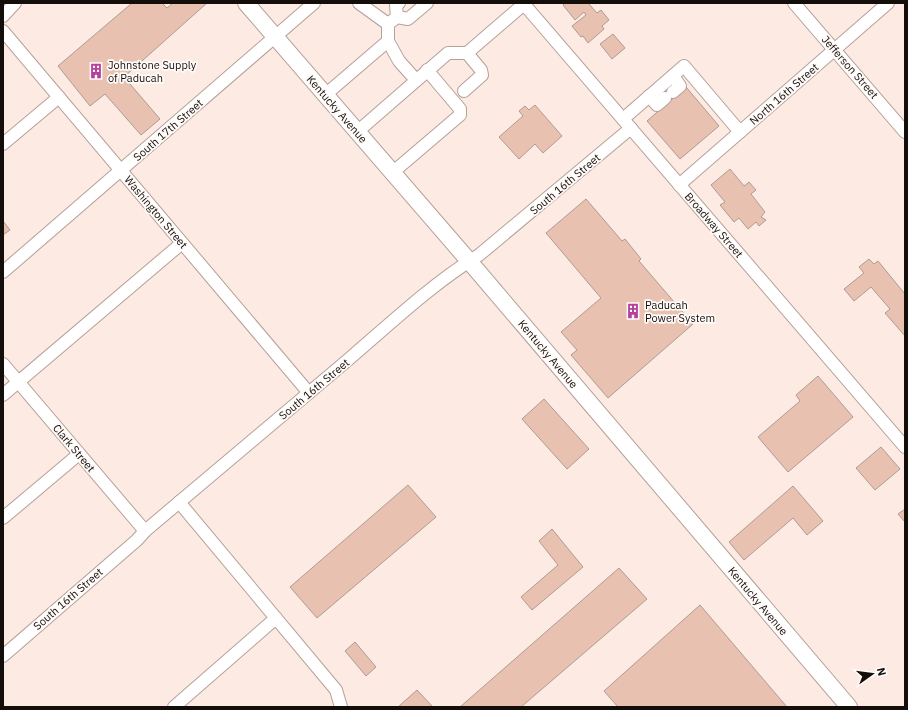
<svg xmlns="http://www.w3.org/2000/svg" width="908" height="710" font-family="'IBM Plex Sans',sans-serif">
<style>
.building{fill:#e8c1b0;stroke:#ad9c94}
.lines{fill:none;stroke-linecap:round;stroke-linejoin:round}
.minor-casing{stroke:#b3a199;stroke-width:14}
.major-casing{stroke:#b3a199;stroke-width:18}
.minor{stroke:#fff;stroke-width:12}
.major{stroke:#fff;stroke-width:16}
.labels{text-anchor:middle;stroke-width:3.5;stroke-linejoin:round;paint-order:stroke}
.poi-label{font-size:11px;fill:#140e0b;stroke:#fffbf9;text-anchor:start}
.street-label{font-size:11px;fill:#140e0b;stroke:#fffbf9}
</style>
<rect width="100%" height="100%" fill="#fdeae2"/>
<g class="building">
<polygon points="132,3 162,3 167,8 173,3 207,3 124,77 160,119 141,135 105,94 90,106 58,66"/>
<polygon points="565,3 590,3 589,4 597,13 601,10 609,20 602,26 604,29 588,43 583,36 581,37 572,26 586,15 584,12 575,20 563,5"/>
<polygon points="613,34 625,48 612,59 600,44"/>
<polygon points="686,87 719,126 680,159 647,121"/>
<polygon points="535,105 562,136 543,153 535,144 519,159 499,137 523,116 519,111 525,106 529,110"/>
<polygon points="730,169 744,186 749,182 756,190 751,194 765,212 761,217 766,220 759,226 756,222 748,229 739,218 734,222 720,205 725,202 711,185"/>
<polygon points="586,199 622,241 625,239 641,259 639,261 693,324 608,398 571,355 577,350 561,332 601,298 546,233"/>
<polygon points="3,221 10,230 3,235"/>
<polygon points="869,259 874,264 878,261 905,294 905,336 885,313 890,309 871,287 854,301 844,289 864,273 859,267"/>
<polygon points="818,376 853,417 788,472 758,437 800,401 796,395"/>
<polygon points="544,399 589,449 567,469 522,419"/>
<polygon points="881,447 900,469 875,490 856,468"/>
<polygon points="408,485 436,517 317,618 290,587"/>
<polygon points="793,486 823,521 807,535 793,518 744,560 729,542"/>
<polygon points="905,509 905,522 898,514"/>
<polygon points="552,529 583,567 532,610 521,597 558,565 539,541"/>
<polygon points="619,568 647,599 521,707 460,707"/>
<polygon points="700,605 787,707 618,707 604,691"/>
<polygon points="355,642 376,667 366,676 345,651"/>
<polygon points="417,690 432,706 431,707 398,707"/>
</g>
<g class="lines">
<defs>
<g id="minor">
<polyline points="359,3 388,24"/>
<polyline points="523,3 905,447"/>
<polyline points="794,3 905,132"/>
<polyline points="3,16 15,3"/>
<polyline points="397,17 388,24 388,41 399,61 416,80"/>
<polyline points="397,17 408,19 427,3"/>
<polyline points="397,17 396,5 399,3"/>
<polyline points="3,31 309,393"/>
<polyline points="673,76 680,86 673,92"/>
<polyline points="464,91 482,75 481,70 467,53"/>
<polyline points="325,95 388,41"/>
<polyline points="649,96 657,105 665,98"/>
<polyline points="623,119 684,66 740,132"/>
<polyline points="357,132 448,53 467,53 524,4"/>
<polyline points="3,144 59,97"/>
<polyline points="392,173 460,115 460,109 427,70"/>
<polyline points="679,185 888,3"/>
<polyline points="3,272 314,3"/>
<polyline points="3,364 145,531"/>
<polyline points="3,395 182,243"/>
<polyline points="179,502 336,690 341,707"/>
<polyline points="3,518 79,454"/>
<path d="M 3,656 L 137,540 L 145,531 C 213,474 281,417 349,359 C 391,323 432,284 479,255 L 631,128"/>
<polyline points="174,707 276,618"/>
</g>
<polyline id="major" points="246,3 469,261 849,707"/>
</defs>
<use href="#minor" class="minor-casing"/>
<use href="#major" class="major-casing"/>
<use href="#minor" class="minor"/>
<use href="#major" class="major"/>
</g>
<defs>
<symbol id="building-bare" viewBox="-9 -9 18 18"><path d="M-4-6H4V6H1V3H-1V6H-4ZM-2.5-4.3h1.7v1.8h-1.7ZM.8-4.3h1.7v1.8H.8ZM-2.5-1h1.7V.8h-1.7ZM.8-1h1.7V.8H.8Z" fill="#b4419b" stroke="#fffbf9" stroke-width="2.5" paint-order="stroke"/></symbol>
</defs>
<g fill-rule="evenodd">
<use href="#building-bare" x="85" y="60" width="22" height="22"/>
<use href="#building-bare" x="622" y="300" width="22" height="22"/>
</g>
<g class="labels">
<g class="poi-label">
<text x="108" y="69">Johnstone Supply<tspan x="108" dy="13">of Paducah</tspan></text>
<text x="645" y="309">Paducah<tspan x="645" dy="13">Power System</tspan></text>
</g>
<g class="street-label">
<text transform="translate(850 67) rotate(49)" y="4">Jefferson Street</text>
<text transform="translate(784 94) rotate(-41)" y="4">North 16th Street</text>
<text transform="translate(337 109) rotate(49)" y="4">Kentucky Avenue</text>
<text transform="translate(168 130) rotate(-41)" y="4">South 17th Street</text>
<text transform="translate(565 184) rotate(-40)" y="4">South 16th Street</text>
<text transform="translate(156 212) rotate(50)" y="4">Washington Street</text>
<text transform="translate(714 225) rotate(49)" y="4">Broadway Street</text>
<text transform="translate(548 354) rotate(50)" y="4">Kentucky Avenue</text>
<text transform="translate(314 389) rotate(-40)" y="4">South 16th Street</text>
<text transform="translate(74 448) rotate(50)" y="4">Clark Street</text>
<text transform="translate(68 599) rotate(-41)" y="4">South 16th Street</text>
<text transform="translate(758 601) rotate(50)" y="4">Kentucky Avenue</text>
</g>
</g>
<rect width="908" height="710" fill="none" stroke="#140e0b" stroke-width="8"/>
<g transform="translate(872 674) rotate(76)" stroke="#fffbf9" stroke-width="3" paint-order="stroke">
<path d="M0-3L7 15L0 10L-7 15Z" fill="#140e0b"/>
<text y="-6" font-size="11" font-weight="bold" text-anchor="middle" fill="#140e0b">N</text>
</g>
</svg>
